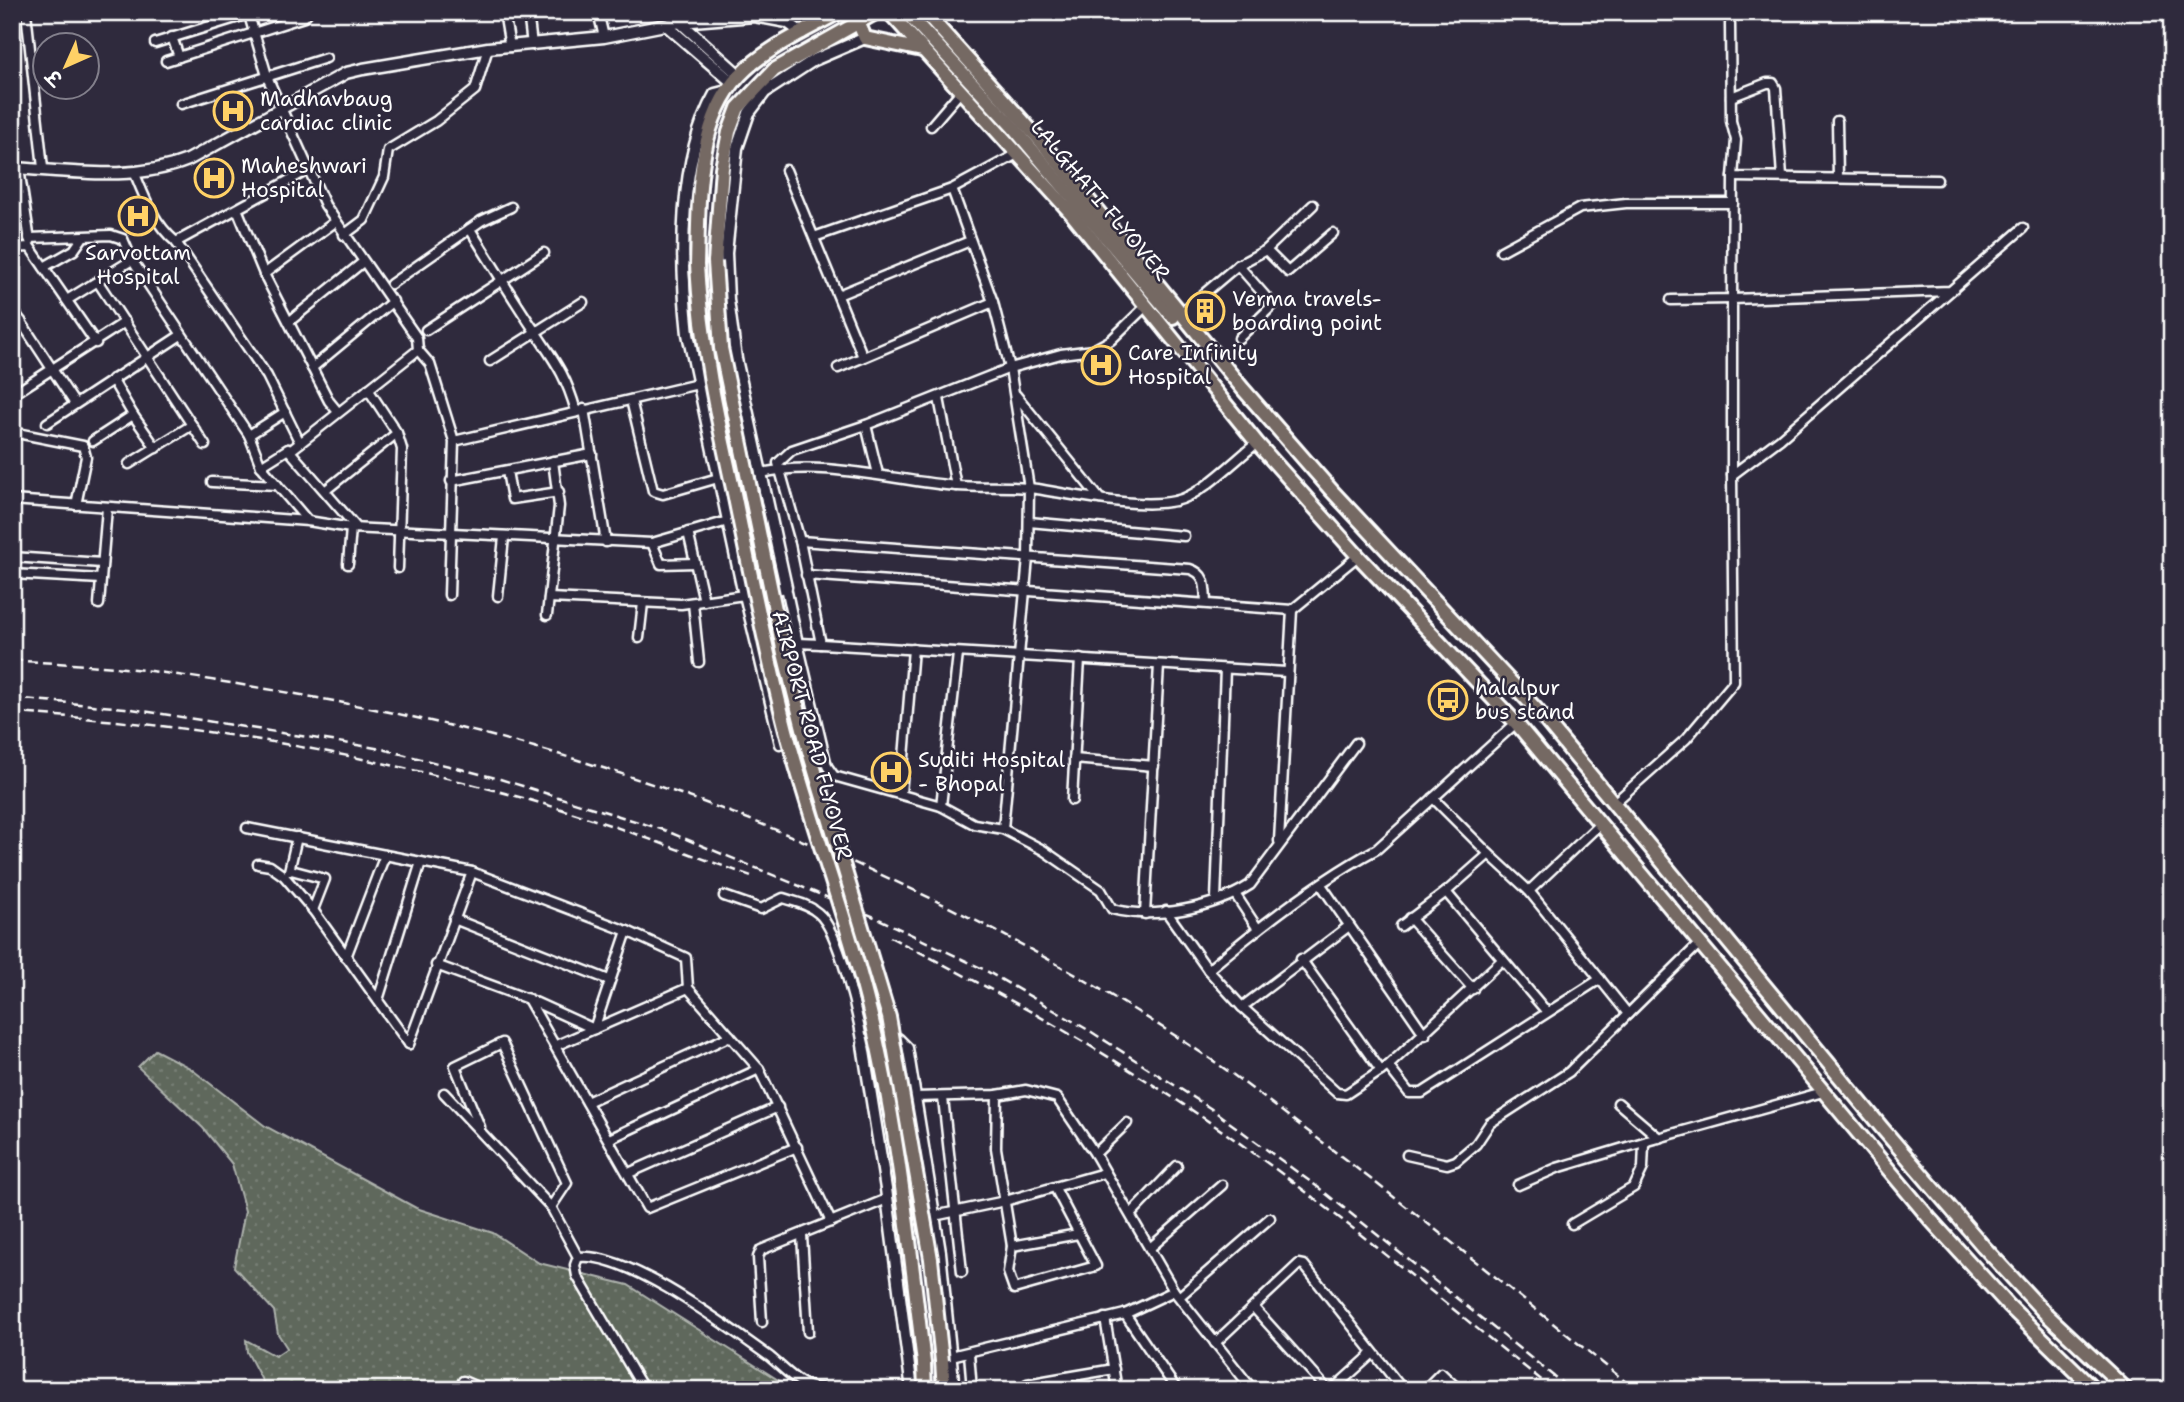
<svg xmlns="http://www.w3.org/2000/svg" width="2184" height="1402" font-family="'Shantell Sans','Playpen Sans Deva',sans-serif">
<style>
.grass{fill:url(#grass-dots);stroke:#aeb3ad;stroke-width:2}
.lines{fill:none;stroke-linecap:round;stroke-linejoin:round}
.minor-casing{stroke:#fff;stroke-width:13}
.tertiary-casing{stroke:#fff;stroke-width:15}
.primary-casing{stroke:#fff;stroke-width:18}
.minor{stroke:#2f2a3d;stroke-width:8}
.tertiary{stroke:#2f2a3d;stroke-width:10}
.primary{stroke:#756964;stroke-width:12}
.rail{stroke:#fff;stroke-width:2.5;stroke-dasharray:10 5;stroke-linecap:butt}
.primary-bridge-casing{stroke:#fff;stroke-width:18;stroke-linecap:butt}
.primary-bridge{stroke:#756964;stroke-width:12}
.labels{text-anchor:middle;stroke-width:5;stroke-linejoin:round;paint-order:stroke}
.poi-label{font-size:21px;fill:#fff;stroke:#2f2a3d;text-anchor:start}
.street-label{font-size:21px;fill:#fff;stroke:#2f2a3d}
</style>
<defs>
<pattern id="grass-dots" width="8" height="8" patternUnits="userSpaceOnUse" patternTransform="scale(1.75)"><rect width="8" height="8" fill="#5e675b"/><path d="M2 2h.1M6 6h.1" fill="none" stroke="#767e74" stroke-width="1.8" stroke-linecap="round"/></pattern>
</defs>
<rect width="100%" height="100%" fill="#2f2a3d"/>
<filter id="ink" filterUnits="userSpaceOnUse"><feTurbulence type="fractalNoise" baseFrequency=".0143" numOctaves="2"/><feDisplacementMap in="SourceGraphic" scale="14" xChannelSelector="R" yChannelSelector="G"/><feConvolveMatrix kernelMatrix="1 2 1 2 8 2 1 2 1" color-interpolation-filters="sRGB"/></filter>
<g filter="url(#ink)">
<polygon class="grass" points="155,1050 190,1068 265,1126 416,1208 493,1233 539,1263 628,1285 794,1390 267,1390 247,1352 246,1340 275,1356 287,1348 278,1334 274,1311 234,1267 245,1211 232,1164 203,1128 138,1067"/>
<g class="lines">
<defs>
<g id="minor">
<polyline points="26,12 43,168"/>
<polyline points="248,12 268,79 325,205 417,338 418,350 290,451"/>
<polyline points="504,12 510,47"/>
<polyline points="528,12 532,45"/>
<polyline points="598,12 604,37"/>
<polyline points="1730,24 1731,121 1736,140 1733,177 1937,180"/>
<polyline points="172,37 179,57"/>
<polyline points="155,43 255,12"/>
<polyline points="166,61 304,17 308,12"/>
<polyline points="1731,97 1767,83 1773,83 1776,88 1782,177"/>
<polyline points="181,104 326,58"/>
<polyline points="1837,121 1838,178"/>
<polyline points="931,126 961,91"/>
<polyline points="19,168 30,241"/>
<polyline points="786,170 863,357"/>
<path d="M 135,174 C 145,199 155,225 176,242 L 267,376 L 300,443"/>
<polyline points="952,189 993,302 1010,368 1029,488 1028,558 1003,829"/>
<polyline points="238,211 264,274 329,401 338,412"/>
<path d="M 470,229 C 491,263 512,297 534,330 C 555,362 565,373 576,411"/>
<polyline points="344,235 364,220 384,177 388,150 436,121 475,90 488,48"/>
<polyline points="814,237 952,189 1019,153"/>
<polyline points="29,238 111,235 123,239 132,260 249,435 261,466 308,521"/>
<polyline points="176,242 308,170"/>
<polyline points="12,248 30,247 96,343"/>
<polyline points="1266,250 1288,272 1333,233"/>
<polyline points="1501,251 1580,208 1626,203 1733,203"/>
<polyline points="1238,265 1273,305 1239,338"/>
<polyline points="44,267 74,250 83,237"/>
<polyline points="264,274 335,222"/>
<polyline points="98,282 205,445"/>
<polyline points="391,284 481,221 511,207"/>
<polyline points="1950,291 1732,299 1732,475 1780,439 2023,228"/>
<polyline points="838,295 970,241"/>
<polyline points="67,300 132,260"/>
<polyline points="1671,300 1732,299 1733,177"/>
<path d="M 1145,307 L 1111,340 L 1093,350 L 1061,354 L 1010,368 L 866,425 L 792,450 L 778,463 L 800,541 L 821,644 L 798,643 L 827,766 L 834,776 L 941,806 L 974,824 L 1003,829 L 1043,850 L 1101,890 L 1112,909 C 1154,920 1214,908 1250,885 L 1356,743"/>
<polyline points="12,308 75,404"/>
<polyline points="1181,313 1238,265 1266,250 1313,205"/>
<polyline points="290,321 363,262"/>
<polyline points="12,327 21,321"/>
<polyline points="426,330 544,253"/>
<polyline points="418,350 430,364 454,441 449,595"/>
<polyline points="490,361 583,302"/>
<polyline points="312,368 393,301"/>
<polyline points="838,368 993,302"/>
<polyline points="368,389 397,433 402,449 398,568"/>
<polyline points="12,395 125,322"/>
<polyline points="1016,395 1100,499"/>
<polyline points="939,398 956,486"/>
<polyline points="631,400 653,491 663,494 718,478"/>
<polyline points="584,409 606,542"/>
<polyline points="133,415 156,448"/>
<polyline points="47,423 181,335"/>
<polyline points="866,425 878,474"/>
<polyline points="12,432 83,446 86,457 76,505"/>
<polyline points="249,435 285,412"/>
<polyline points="93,441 133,415 112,379"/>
<polyline points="454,441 698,384"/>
<polyline points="129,464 192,425"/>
<polyline points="261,466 288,449 356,527"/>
<polyline points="507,471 512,499 559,492"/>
<path d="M 761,473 C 823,459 895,481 957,486 C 984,488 1011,485 1037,489 C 1075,495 1138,509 1175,501 C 1201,496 1236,459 1257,443"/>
<polyline points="451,481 592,454"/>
<polyline points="212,482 277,485"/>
<polyline points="326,490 397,433"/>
<polyline points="12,500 308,521 351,528 652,543 728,521"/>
<polyline points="1029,522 1184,536"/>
<polyline points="688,532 704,601"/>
<path d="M 800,541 L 1190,569 C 1207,574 1205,588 1206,603"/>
<polyline points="652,543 661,564 695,563"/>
<polyline points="12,557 102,563"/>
<polyline points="348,564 351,528"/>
<polyline points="12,574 101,579"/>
<polyline points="806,575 1292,610 1358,556"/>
<polyline points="786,587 798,643"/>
<polyline points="498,596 504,537"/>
<polyline points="549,598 681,604 744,595 780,744"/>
<polyline points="693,603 699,662"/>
<polyline points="99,604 107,508"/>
<polyline points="547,615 559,506 553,461"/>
<polyline points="639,638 643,603"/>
<polyline points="821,644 1286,672"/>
<polyline points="1074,759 1154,766"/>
<polyline points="901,794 913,649"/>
<polyline points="1433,798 1489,854"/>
<polyline points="1072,800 1080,659"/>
<polyline points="1613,804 1686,739 1734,682 1732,475"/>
<polyline points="941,806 958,654"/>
<polyline points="247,828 472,872 627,931 686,958 688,988 759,1069 831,1222"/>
<polyline points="1279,841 1292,610"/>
<polyline points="258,864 270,866 284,876 313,910 409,1044"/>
<polyline points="291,870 325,879 313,910"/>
<polyline points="289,871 297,837"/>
<polyline points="1322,886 1425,1035"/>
<polyline points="1529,891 1601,823"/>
<polyline points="1446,892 1546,1011"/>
<polyline points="1235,894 1258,929"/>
<path d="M 724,896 L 761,909 L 783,898 C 795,902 808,904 818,913 C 839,930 858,1016 863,1045"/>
<polyline points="1216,899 1225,669"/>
<polyline points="1166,911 1208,970 1242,1007 1337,1093 1346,1094 1388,1066 1502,960"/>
<polyline points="1145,914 1159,665"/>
<polyline points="1410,918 1473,989"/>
<polyline points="454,919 609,980"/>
<polyline points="1401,926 1446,892 1489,854 1529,891 1628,1014 1569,1072 1490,1123 1476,1144 1456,1161 1447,1164 1407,1155"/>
<polyline points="346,957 385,855"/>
<polyline points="1301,959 1381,1071"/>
<polyline points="436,965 528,999 594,1029 627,931"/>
<path d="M 1208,970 C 1259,927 1319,880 1377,849 L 1516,723"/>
<polyline points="528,999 647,1208 797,1147"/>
<polyline points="378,1000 421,862"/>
<polyline points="1242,1007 1349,926"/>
<polyline points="1628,1014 1701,942"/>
<polyline points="409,1044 472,872"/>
<polyline points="555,1046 688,988"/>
<polyline points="1388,1066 1409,1093 1422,1093 1600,979"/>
<polyline points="444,1093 551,1207 578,1257 575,1265 577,1276 644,1390"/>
<polyline points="997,1095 996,1148 1012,1246 1008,1272 1014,1289 1096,1266 1055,1188"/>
<polyline points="914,1097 997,1095 1026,1090 1057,1098 1095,1154 1174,1291 1253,1390"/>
<polyline points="943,1098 962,1272"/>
<polyline points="587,1102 730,1036"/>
<polyline points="1618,1103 1659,1138"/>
<polyline points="480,1127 455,1066 502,1043 567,1183 551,1207"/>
<polyline points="609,1139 759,1069"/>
<polyline points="1095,1154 1127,1123"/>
<polyline points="629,1173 778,1107"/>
<polyline points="1518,1185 1557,1168 1647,1141"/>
<polyline points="1131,1214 1177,1166"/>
<polyline points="934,1216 1005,1201 1104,1173"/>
<polyline points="1572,1224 1634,1187 1643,1168 1644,1144 1647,1141 1823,1092"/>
<polyline points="802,1236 808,1332"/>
<polyline points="1012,1246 1078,1234"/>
<polyline points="1150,1248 1222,1185"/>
<path d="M 578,1257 C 628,1251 729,1328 770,1357 C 781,1366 796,1382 808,1386 C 824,1392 857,1385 878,1390"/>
<polyline points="1180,1296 1270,1218"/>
<polyline points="1255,1309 1328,1390"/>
<polyline points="1125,1314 1177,1390"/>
<polyline points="1105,1318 1117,1390"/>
<polyline points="762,1322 758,1257 761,1250 887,1199"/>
<polyline points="1215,1343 1299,1264 1304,1265 1403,1390"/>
<polyline points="969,1353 972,1390"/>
<polyline points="951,1356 1125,1314 1174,1291"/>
<polyline points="1067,1377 1114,1369"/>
<polyline points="467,1390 463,1381 484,1390"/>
<polyline points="1024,1390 1027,1384 1067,1377 1069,1390"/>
<polyline points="1332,1390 1372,1354"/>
<polyline points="1424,1390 1441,1373 1459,1390"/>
</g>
<g id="tertiary">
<polyline points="680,22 739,75"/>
<polyline points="666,25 733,83"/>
<path d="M 727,91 L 715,94 C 678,159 680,261 688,334 L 744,595 L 786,587 L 736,359 L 728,300 L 726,253 L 737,148 L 749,113 L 765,92 L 814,60 L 865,38"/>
<path d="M 12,168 C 70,171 133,182 188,160 L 346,73 L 363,69 L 488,48 L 604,37 L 680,22 L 754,16 L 787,22 L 802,33"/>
<polyline points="912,1390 886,1189 863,1045 868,1039 898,1039 907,1048 940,1252 954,1390"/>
</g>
<g id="primary">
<polyline points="889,12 1071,213 1257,443 1358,556 1516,723 1930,1219 2009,1306 2095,1390"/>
<polyline points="906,12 1013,127 1173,317"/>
<polyline points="925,12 1038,138 1243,389 1332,491 1536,709 1882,1128 1983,1246 2045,1313 2127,1390"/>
<polyline points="859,24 865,38 922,50"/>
<polyline points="715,262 722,168 729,132 738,108 774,70 877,12"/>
<path d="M 697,265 C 699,205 695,122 740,75 C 767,47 806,31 839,12"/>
<polyline points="942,1361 944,1390"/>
<polyline points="924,1363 925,1390"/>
</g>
</defs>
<use href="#minor" class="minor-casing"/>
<use href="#tertiary" class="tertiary-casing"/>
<use href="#primary" class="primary-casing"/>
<use href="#minor" class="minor"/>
<use href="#tertiary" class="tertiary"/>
<use href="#primary" class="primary"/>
<g class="rail">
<path d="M 12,660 C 61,664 110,665 158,672 C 283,690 411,713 534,747 C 770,815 999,917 1203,1054 C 1241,1079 1277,1108 1313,1135 C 1423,1218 1529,1304 1636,1390"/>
<polyline points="12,698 125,708 382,749 500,779 664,830 877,918 983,969 1090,1031 1210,1108 1319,1188 1571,1390"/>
<path d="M 12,713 C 195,723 378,755 554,807 C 621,827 688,854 754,877"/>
<path d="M 890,937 C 997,991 1102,1049 1202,1117 C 1325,1200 1437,1298 1554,1390"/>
</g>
<defs>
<g id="primary-bridge">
<polyline points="715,262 721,348 784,653 808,748 889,1017 931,1259 942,1361"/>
<path d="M 697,265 C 701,343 717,417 734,493 C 750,572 766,652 786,730 C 810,821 844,909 867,1000 C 897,1118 909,1242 924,1363"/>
</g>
</defs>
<use href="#primary-bridge" class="primary-bridge-casing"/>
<use href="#primary-bridge" class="primary-bridge"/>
</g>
</g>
<defs>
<symbol id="hospital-ring" viewBox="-11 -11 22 22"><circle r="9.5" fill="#2f2a3d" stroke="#ffd166" stroke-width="1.5"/><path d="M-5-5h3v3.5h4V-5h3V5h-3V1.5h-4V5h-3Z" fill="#ffd166"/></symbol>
<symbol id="building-ring" viewBox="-11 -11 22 22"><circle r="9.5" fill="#2f2a3d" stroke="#ffd166" stroke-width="1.5"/><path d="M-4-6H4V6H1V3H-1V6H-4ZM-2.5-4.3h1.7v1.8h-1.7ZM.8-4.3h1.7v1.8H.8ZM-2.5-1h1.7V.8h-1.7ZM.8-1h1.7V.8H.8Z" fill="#ffd166"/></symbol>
<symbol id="bus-ring" viewBox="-11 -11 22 22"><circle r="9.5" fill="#2f2a3d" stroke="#ffd166" stroke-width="1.5"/><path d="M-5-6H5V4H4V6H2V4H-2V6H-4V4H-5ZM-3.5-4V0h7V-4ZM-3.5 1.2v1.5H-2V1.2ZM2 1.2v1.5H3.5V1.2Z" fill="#ffd166"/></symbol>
</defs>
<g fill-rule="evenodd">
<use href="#hospital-ring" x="211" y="89" width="44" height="44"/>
<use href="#hospital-ring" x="192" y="156" width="44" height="44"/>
<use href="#hospital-ring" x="116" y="194" width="44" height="44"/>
<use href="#building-ring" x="1183" y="289" width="44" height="44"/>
<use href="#hospital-ring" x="1079" y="343" width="44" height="44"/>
<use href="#bus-ring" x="1426" y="678" width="44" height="44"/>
<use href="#hospital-ring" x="869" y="750" width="44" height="44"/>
</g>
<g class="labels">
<g class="poi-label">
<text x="260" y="106">Madhavbaug<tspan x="260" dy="24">cardiac clinic</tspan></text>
<text x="241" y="173">Maheshwari<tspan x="241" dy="24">Hospital</tspan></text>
<text x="138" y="260" text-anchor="middle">Sarvottam<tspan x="138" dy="24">Hospital</tspan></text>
<text x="1232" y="306">Verma travels-<tspan x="1232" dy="24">boarding point</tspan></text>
<text x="1128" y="360">Care Infinity<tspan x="1128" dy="24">Hospital</tspan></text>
<text x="1475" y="695">halalpur<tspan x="1475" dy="24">bus stand</tspan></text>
<text x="918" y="767">Suditi Hospital<tspan x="918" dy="24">- Bhopal</tspan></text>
</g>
<g class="street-label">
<text transform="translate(1100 200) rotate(50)" y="7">LALGHATI FLYOVER</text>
<text transform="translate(812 735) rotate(75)" y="7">AIRPORT ROAD FLYOVER</text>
</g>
</g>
<rect width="2184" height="1402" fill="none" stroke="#2f2a3d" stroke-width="42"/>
<rect x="21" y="21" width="2142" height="1360" fill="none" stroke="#fff" stroke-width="2.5" filter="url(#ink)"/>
<g transform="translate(66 66) rotate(225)"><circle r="33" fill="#2f2a3d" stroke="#827f8b" stroke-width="2"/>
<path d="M0-5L12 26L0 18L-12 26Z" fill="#ffd166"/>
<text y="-10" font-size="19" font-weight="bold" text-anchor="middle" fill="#ffffff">उ</text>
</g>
</svg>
